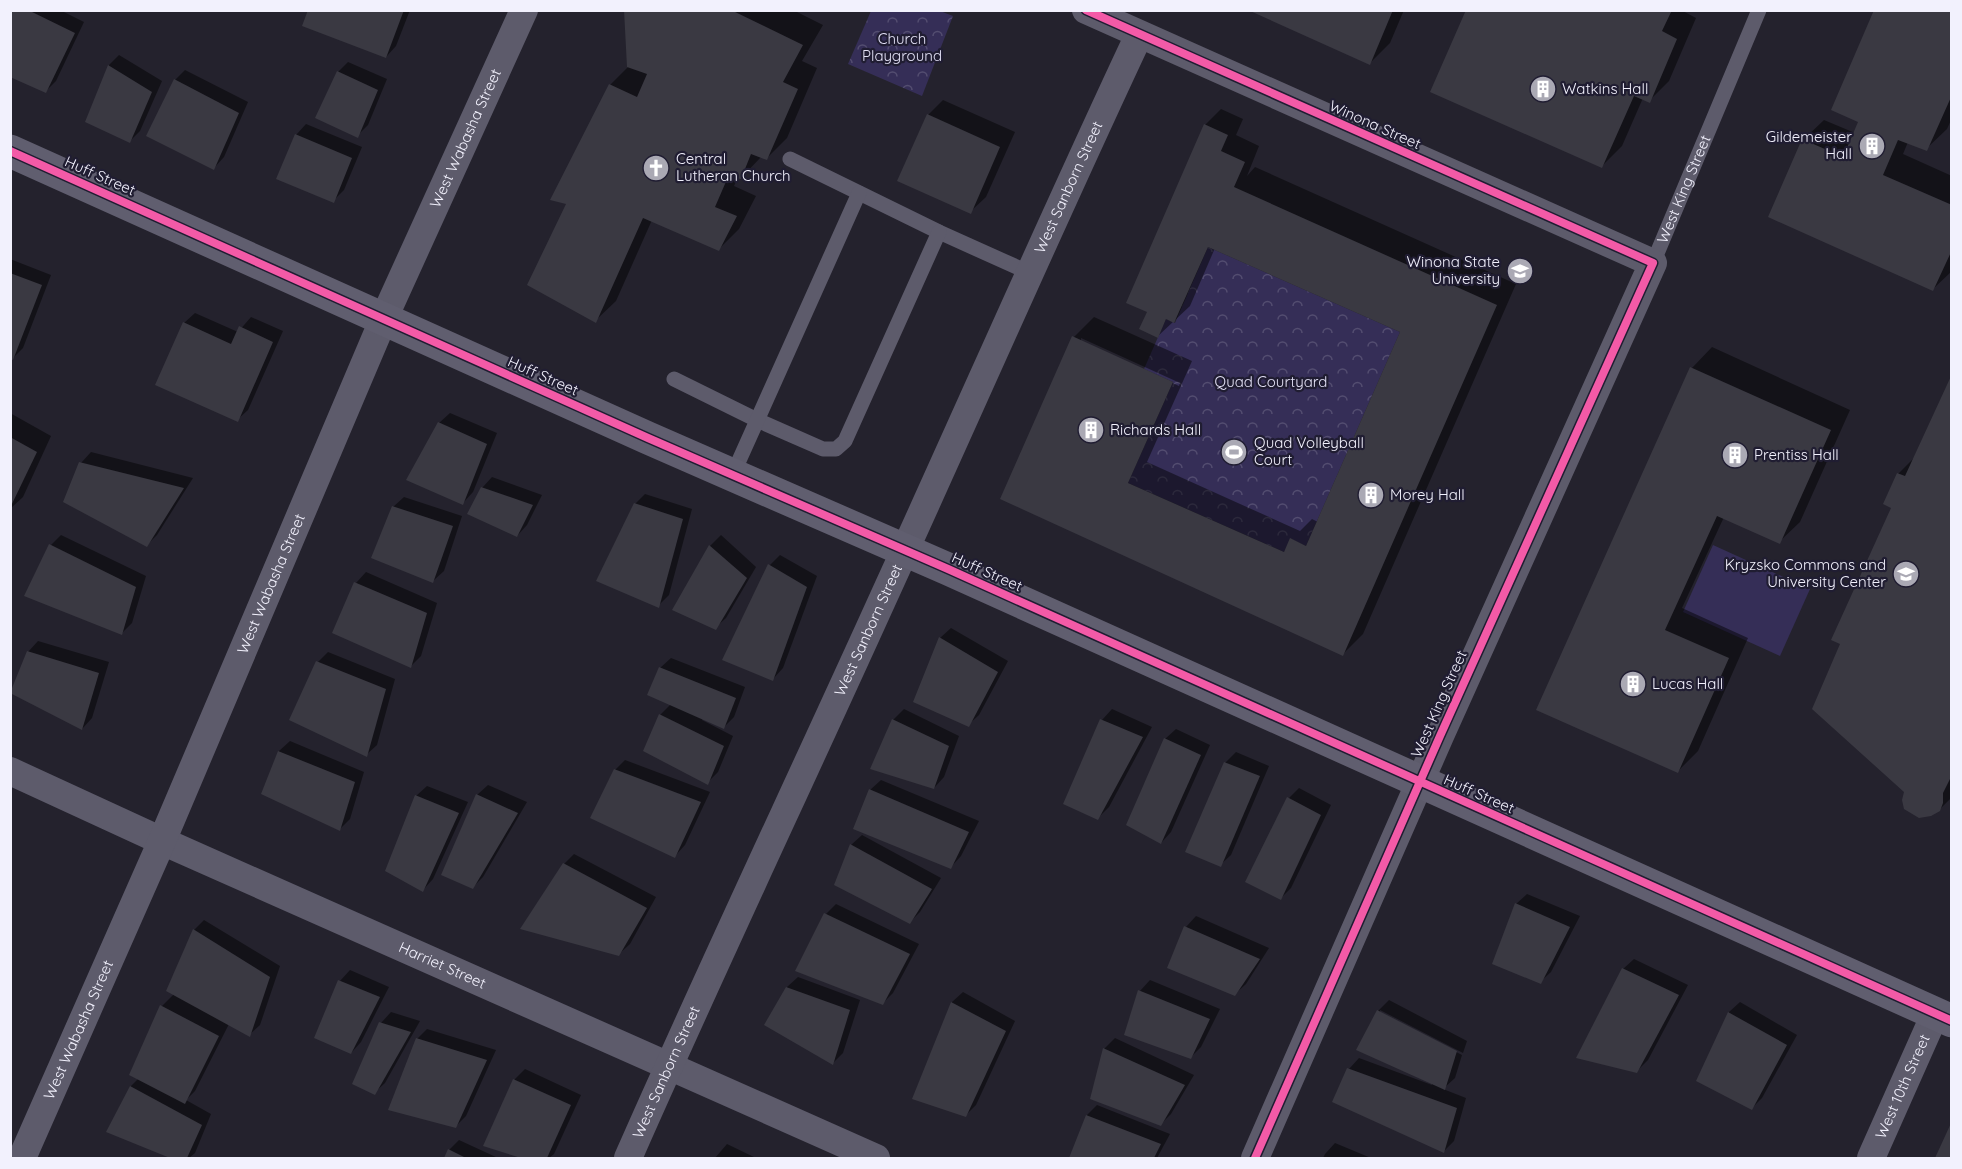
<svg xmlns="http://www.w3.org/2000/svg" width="1962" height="1169" font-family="Quicksand,sans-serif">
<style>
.grass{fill:#352e57}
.forest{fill:url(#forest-crowns)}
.shadow{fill:#0007;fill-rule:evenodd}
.building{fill:#3a3942}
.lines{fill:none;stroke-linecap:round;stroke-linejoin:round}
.lane{stroke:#5d5b6b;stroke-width:15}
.street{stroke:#5d5b6b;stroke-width:28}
.secondary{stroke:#605e6f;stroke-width:33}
.cycleway-casing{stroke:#201d32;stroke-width:11}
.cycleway{stroke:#f35aa7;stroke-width:8}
.labels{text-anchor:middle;stroke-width:4.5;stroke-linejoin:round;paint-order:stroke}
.park-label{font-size:15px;fill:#e3e1f6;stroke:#201d32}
.poi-label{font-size:15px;fill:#f2f1fd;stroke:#201d32;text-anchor:start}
.street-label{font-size:15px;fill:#f2f1fd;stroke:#201d32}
</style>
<defs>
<pattern id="forest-crowns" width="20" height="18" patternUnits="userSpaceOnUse" patternTransform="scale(1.5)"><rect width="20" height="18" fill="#352e57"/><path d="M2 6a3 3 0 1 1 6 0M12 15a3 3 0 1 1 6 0" fill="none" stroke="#534d70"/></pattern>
</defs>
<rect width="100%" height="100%" fill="#24222d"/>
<polygon class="grass" points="1713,545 1810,589 1780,656 1683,612"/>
<g class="forest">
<polygon points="871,11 940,11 953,16 922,96 848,64"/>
<polygon points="1208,247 1400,332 1306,546 1291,539 1284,552 1128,483 1173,382 1144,369 1166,319 1175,323"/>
</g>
<g class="shadow">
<polygon points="10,10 60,10 84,22 56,81 46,91"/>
<polygon points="310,10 410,10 396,46 386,57"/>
<polygon points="626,10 793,10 823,25 802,61 817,68 787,138 767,158 762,156 741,178 738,177 734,186 756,196 739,229 719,249 652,220 616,301 595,321 568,203 610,85 629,66"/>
<polygon points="1251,10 1404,10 1390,43 1370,63"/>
<polygon points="1467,10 1681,10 1696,18 1669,81 1649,101 1643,98 1622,146 1601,167"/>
<polygon points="1952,10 1952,118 1947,129 1926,149 1908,142 1903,154 1952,176 1952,271 1933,289 1803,140 1824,120 1855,133 1860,122"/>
<polygon points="119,55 162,81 140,131 130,141 87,121 109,65"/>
<polygon points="348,62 387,79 368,125 357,136 338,72"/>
<polygon points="185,70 248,102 224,157 214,168 175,80"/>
<polygon points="943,100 1015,132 986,197 970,212 928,115"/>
<path d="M 1221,109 L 1243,119 L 1236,135 L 1259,146 L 1247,176 L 1255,167 L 1516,284 L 1363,634 L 1343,654 L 1002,498 L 1074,337 L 1094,317 L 1192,361 L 1147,462 L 1300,531 L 1312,519 L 1318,522 L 1402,332 L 1215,248 L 1190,306 L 1158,336 L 1149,312 L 1205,125 ZM 1081,338 L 1180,383 L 1179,386 L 1081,341 Z"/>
<polygon points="306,124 362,147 344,190 333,201 296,135"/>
<polygon points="10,259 51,275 23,348 13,358 10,357"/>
<polygon points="195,313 238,332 251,317 283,331 248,410 237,420 184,323"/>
<polygon points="1712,347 1850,410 1800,522 1779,542 1724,517 1682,608 1748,638 1698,751 1678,771 1538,710 1692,368"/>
<polygon points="1952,377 1952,797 1939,810 1906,792 1842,643 1893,507 1898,474 1917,455"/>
<polygon points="10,413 51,436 23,497 10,509"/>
<polygon points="450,413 497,433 473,492 463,503 439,423"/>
<polygon points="91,452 193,478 157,535 147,545 81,463"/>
<polygon points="492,477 542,495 527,525 517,536 482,488"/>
<polygon points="645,494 692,509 669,595 658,606 635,504"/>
<polygon points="404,497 462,516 444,571 433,581 393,507"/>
<polygon points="61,535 146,576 132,623 121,634 51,545"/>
<polygon points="721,535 756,567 726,618 715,628 675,610 710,546"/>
<polygon points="780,555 817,576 783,668 773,679 770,565"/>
<polygon points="366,572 437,603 421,656 411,666 356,583"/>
<polygon points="951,628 1008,661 979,715 968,725 940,638"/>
<polygon points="38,641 109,662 92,718 82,729 28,652"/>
<polygon points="328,652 395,679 377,745 366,755 318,662"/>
<polygon points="671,658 745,687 734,717 724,727 703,718 702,720 733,736 718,772 707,783 660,715 671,704 660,668"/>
<polygon points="904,709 959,736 944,777 934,788 893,720"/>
<polygon points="1112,709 1152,727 1109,807 1098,818 1102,720"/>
<polygon points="1176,729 1210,745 1171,832 1161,843 1165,739"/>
<polygon points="290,741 364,772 350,819 339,830 263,793 279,751"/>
<polygon points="1236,752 1269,766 1231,855 1220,865 1225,763"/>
<polygon points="625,760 710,792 685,845 675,856 615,770"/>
<polygon points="881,780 979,821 961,856 951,867 870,790"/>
<polygon points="488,785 527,802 483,877 472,888 477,795"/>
<polygon points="427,786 468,802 433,879 423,890 416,796"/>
<polygon points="1299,788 1331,805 1291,888 1281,898 1289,798"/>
<polygon points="862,835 941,878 920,912 910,922 851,845"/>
<polygon points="574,854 656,897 630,944 619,954 564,864"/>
<polygon points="1527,894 1580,916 1551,972 1540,982 1516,904"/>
<polygon points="836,904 919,944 893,993 883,1003 826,914"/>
<polygon points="1196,916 1269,948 1246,984 1235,994 1186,927"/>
<polygon points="204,920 280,966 260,1025 249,1035 229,1024 195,1091 186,1100 211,1114 195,1153 189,1158 174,1158 108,1131 131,1086 139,1078 131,1074 162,1006 174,994 194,930"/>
<polygon points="1634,959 1688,985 1648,1060 1637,1071 1623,969"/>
<polygon points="350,970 389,987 361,1042 351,1053 340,981"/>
<polygon points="798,977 860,1000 843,1053 833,1063 766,1024 787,987"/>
<polygon points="1150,980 1220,1009 1201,1047 1191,1057 1126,1034 1140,991"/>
<polygon points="963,992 1015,1021 976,1105 966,1115 914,1098 952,1002"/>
<polygon points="1389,1000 1467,1041 1463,1053 1380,1010 1380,1013 1462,1055 1455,1078 1443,1089 1466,1098 1454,1141 1444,1151 1334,1101 1349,1069 1359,1058 1432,1085 1432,1083 1358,1049 1378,1011"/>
<polygon points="1740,1002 1797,1035 1762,1098 1752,1108 1698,1081 1729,1012"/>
<polygon points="391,1012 420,1021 385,1083 374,1093 381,1023"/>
<polygon points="427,1029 496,1050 466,1116 455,1127 417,1039"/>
<polygon points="1115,1038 1194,1075 1171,1114 1161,1124 1092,1098 1104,1049"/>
<polygon points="525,1069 581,1095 554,1154 549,1158 526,1158 485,1145 515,1079"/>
<polygon points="1097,1105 1170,1134 1157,1158 1071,1158 1087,1115"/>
<polygon points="459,1140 498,1158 445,1158 449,1150"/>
<polygon points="1335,1143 1371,1158 1323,1158 1325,1154"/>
<polygon points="727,1144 756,1158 715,1158"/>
</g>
<g class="building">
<polygon points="10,10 28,10 75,33 46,93 10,77"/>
<polygon points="308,10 404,10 386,58 302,26"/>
<polygon points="624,10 731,10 803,45 783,82 798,89 767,160 751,154 741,179 728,177 715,207 737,216 719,251 643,218 596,323 527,285 566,204 550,200 609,84 637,97 647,74 627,67"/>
<polygon points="1248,10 1393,10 1370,65"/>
<polygon points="1466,10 1672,10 1662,31 1677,39 1650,103 1634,96 1602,168 1430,92"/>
<polygon points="1874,10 1952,10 1952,95 1927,151 1898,140 1883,175 1952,205 1952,250 1933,291 1768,217 1802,139 1843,157 1858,122 1831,110"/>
<polygon points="108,65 152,92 130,143 85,122"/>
<polygon points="337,71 378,90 358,138 315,118"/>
<polygon points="174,79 239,113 214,170 146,136"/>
<polygon points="927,114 1000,147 971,214 897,181"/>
<polygon points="1204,124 1228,135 1221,151 1245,162 1234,187 1497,305 1343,656 1000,499 1072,336 1173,382 1128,483 1284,552 1290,538 1306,546 1400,332 1208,247 1174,323 1166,319 1158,338 1139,329 1147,312 1126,303"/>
<polygon points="295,134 352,158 334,203 276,179"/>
<polygon points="10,273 42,285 13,360 10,359"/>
<polygon points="183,322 231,344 239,326 273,342 238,422 155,385"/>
<polygon points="1690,367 1831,430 1780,544 1717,516 1665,630 1729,658 1678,773 1536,710"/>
<polygon points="1952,374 1952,775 1943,793 1943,803 1940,811 1931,816 1919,818 1904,809 1902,800 1904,792 1812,709 1840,644 1831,640 1891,508 1883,504 1897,473 1905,476"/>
<polygon points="438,422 487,444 463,505 406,480"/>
<polygon points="10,437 37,452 10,508"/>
<polygon points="79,462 184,488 147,547 63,502"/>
<polygon points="481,487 533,505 517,537 467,514"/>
<polygon points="634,503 683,519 659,608 596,581"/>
<polygon points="392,506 453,526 433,583 371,558"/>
<polygon points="49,544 136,587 122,635 24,596"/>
<polygon points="709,545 747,578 716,630 672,610"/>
<polygon points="768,564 807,587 773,681 722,660"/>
<polygon points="354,582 427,613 411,668 332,633"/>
<polygon points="939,637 998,672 969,727 913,702"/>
<polygon points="27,651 99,673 82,730 10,693"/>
<polygon points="316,661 386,689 367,757 289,720"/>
<polygon points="659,667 736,698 724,729 647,695"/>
<polygon points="659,714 724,746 708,785 643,751"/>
<polygon points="892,719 949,746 934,789 870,769"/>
<polygon points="1100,719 1143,737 1098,820 1063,804"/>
<polygon points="1164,738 1201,755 1161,844 1126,825"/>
<polygon points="278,751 355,782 340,831 261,794"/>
<polygon points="1224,762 1260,776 1221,867 1185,852"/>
<polygon points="614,769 701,802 675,858 590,818"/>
<polygon points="869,789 969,832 951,869 853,829"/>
<polygon points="476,794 518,813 473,889 441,875"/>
<polygon points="415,795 459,813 423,892 385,871"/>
<polygon points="1287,797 1321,815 1281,900 1245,882"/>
<polygon points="850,844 932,889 910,924 834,885"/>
<polygon points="563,863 647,908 619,956 520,929"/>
<polygon points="1515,903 1570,927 1541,984 1492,964"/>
<polygon points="824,913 910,954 883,1005 795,971"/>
<polygon points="1184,926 1260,959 1235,996 1167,968"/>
<polygon points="193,929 270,977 250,1037 166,991"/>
<polygon points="1622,968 1679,995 1637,1073 1576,1058"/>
<polygon points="338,980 380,997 351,1054 314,1038"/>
<polygon points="786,987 850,1010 833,1065 764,1025"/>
<polygon points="1138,990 1210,1019 1191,1059 1124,1035"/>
<polygon points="951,1002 1006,1031 966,1117 912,1099"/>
<polygon points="160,1005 219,1036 185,1104 129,1075"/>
<polygon points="1377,1010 1457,1051 1445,1090 1356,1050"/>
<polygon points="1728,1012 1787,1045 1752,1110 1696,1081"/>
<polygon points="379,1022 411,1032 375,1095 352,1084"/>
<polygon points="416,1038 487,1060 456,1128 388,1110"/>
<polygon points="1103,1048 1185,1085 1161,1126 1090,1099"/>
<polygon points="1347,1068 1457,1108 1444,1153 1332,1102"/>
<polygon points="513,1079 571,1105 547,1158 521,1158 483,1146"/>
<polygon points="130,1086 202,1125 187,1158 170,1158 106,1132"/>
<polygon points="1086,1115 1161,1144 1154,1158 1069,1158"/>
<polygon points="1952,1121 1952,1158 1935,1158"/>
<polygon points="448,1149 466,1158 444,1158"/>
</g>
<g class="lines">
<g class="lane">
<polyline points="790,159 939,232 1030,273"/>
<path id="s1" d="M 1653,263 L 1759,10"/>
<polyline points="674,379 757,420 823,449 836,449 845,441 939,232"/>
<polyline points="733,474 859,193"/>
</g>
<g class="street">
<polyline points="1086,10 1653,263 1440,736 1255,1158"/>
<path id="s2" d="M 10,771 L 162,841 L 876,1158"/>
<path id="s3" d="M 22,1158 L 162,841 L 384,318 L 524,10"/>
<path id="s4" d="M 628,1158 C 711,969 800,782 885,594 C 970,408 1052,220 1139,35"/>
<path id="s5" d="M 1871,1158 L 1935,1014"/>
</g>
<polyline class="secondary" points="10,151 648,438 948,569 1952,1021"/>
<defs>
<g id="cycleway">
<polyline points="1086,10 1653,263 1440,736 1255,1158"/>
<polyline points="10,151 648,438 948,569 1952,1021"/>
</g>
</defs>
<use href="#cycleway" class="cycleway-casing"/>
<use href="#cycleway" class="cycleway"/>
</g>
<defs>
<symbol id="building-disc" viewBox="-11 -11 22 22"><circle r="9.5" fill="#aaa9b4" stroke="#201d32"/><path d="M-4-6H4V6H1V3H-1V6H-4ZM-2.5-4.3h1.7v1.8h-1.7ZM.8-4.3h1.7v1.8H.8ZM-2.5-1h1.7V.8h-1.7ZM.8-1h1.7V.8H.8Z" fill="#fff"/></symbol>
<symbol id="church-disc" viewBox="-11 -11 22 22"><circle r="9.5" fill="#aaa9b4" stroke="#201d32"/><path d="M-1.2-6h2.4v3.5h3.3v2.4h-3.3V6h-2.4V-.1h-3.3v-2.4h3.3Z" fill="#fff"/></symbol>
<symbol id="university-disc" viewBox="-11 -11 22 22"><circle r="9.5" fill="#aaa9b4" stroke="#201d32"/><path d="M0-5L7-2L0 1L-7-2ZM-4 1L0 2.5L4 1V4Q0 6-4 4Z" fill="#fff"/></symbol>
<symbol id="stadium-disc" viewBox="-11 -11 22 22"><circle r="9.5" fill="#aaa9b4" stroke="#201d32"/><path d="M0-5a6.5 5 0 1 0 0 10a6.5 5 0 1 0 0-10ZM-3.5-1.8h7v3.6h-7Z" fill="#fff"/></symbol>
</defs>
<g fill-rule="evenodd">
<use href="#building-disc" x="1528" y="74" width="30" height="30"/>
<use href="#building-disc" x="1857" y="131" width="30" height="30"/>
<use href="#church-disc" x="641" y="153" width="30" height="30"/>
<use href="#university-disc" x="1505" y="256" width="30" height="30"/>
<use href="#building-disc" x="1076" y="415" width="30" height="30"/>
<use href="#stadium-disc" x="1219" y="437" width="30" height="30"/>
<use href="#building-disc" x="1720" y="440" width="30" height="30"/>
<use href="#building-disc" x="1356" y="480" width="30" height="30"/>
<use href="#university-disc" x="1891" y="559" width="30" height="30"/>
<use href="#building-disc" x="1618" y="669" width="30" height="30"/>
</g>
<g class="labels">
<g class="park-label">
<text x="902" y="44">Church<tspan x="902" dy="17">Playground</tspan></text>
<text x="1271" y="387">Quad Courtyard</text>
</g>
<g class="poi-label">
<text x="1562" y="94">Watkins Hall</text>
<text x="1852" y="142" text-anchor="end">Gildemeister<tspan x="1852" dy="17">Hall</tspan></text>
<text x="676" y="164">Central<tspan x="676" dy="17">Lutheran Church</tspan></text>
<text x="1500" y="267" text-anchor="end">Winona State<tspan x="1500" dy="17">University</tspan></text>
<text x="1110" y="435">Richards Hall</text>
<text x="1254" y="448">Quad Volleyball<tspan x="1254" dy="17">Court</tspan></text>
<text x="1754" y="460">Prentiss Hall</text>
<text x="1390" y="500">Morey Hall</text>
<text x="1886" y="570" text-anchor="end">Kryzsko Commons and<tspan x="1886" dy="17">University Center</tspan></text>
<text x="1652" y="689">Lucas Hall</text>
</g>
<g class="street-label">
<text transform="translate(1375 125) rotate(24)" y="5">Winona Street</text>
<text dy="5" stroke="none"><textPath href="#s3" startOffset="1112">West Wabasha Street</textPath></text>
<text transform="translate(100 176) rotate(24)" y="5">Huff Street</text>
<text dy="5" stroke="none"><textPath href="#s4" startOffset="1066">West Sanborn Street</textPath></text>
<text dy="5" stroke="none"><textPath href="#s1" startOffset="80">West King Street</textPath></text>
<text transform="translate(543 376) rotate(24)" y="5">Huff Street</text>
<text transform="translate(987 572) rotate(24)" y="5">Huff Street</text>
<text dy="5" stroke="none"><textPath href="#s3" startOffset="626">West Wabasha Street</textPath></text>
<text dy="5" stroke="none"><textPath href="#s4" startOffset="580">West Sanborn Street</textPath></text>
<text transform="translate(1439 704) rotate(-66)" y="5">West King Street</text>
<text transform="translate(1479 794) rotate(24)" y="5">Huff Street</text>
<text dy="5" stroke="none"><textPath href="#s2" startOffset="474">Harriet Street</textPath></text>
<text dy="5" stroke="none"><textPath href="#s3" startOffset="140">West Wabasha Street</textPath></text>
<text dy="5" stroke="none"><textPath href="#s4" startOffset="94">West Sanborn Street</textPath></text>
<text dy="5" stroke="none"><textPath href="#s5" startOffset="78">West 10th Street</textPath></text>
</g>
</g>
<rect width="1962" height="1169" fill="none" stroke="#f2f1fd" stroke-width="24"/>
</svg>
